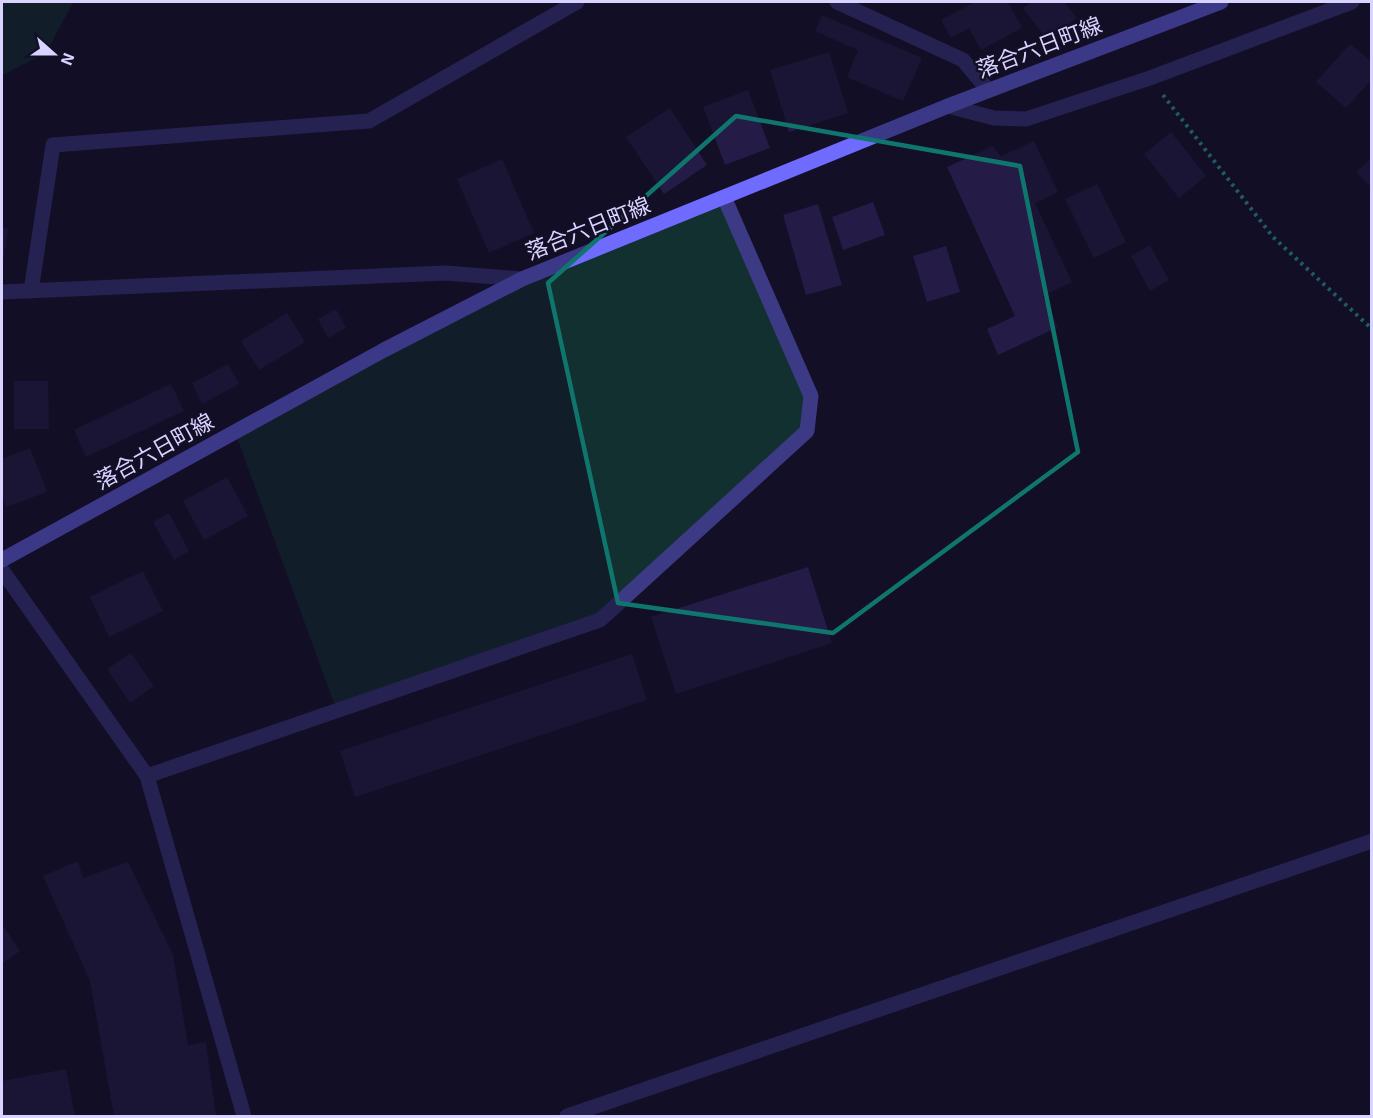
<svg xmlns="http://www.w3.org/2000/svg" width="1373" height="1118" font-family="'Exo 2','Noto Sans JP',sans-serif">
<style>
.green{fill:#12302f}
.building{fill:#241b47}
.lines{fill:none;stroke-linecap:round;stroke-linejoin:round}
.path{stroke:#2fb8b0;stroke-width:4;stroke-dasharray:3 4.5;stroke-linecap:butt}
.minor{stroke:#3d3a85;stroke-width:15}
.secondary{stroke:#6f6bff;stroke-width:15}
.marked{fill:none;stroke:#0f766e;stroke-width:4.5;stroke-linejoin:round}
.labels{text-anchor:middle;stroke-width:5;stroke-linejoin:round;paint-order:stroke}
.street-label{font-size:22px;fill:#d9d4ff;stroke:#130f26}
</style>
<rect width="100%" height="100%" fill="#130f26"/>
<g class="green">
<polygon points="2,2 73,2 46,53 2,75"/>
<polygon points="724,197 811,396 807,431 600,620 337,711 235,432 522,279"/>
</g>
<g class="building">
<polygon points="975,2 1008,2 1022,28 981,50 969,28 951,38 941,20"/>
<polygon points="1031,2 1064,2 1077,18 1048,41 1023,8"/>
<polygon points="822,15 922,58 903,101 847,77 858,50 815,31"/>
<polygon points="1350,44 1372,62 1372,79 1346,108 1316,82"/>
<polygon points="829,52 848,113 789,132 770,70"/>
<polygon points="748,90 770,148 725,165 703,107"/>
<polygon points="670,108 707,165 664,194 626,137"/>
<polygon points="1171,132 1206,176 1179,198 1144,154"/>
<polygon points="1034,141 1058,192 1035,203 1072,282 1043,296 1058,327 998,355 987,329 1015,316 947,167 993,146 1001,156"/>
<polygon points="1372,157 1372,188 1356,172"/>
<polygon points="502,159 534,233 489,253 457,179"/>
<polygon points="1097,184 1126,242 1094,258 1065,199"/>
<polygon points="873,202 885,235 843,250 832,217"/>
<polygon points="818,204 842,285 806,295 783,215"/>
<polygon points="2,227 8,228 3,263 2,263"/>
<polygon points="1150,245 1169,280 1150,291 1131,256"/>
<polygon points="946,246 960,292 927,302 913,256"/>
<polygon points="336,309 346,328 328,338 318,319"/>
<polygon points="287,313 305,342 259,370 241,341"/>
<polygon points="228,364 239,384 202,404 192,383"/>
<polygon points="14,381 48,381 49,429 14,429"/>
<polygon points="171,384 184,411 86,457 74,430"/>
<polygon points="30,448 47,492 6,507 2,496 2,459"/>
<polygon points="227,477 248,516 204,540 183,501"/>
<polygon points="169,513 189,551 174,560 153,522"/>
<polygon points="808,567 832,643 676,694 651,617"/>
<polygon points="143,571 163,611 109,637 90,597"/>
<polygon points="131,653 154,686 130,703 107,669"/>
<polygon points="632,654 647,700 355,797 340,751"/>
<polygon points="78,861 83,878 128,862 173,955 188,1045 206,1042 216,1116 114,1116 90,981 43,876"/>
<polygon points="2,924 20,951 2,964"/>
<polygon points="66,1069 75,1116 2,1116 2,1081"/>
</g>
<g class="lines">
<polyline class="path" points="1163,95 1273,237 1372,329"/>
<g class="minor">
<polyline points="837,2 963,60 988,90"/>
<polyline points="948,106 994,118 1026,119 1150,78 1352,2"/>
<polyline points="31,291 53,145 369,121 577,2"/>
<polyline points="2,292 445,273 522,279"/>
<polyline points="2,570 147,776 244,1116"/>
<polyline points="147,776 600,620 807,431 811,396 724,197"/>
<polyline points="567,1116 1372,841"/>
</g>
<polyline class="secondary" points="2,560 384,350 522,279 948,106 1221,2"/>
</g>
<path d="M0 0H1373V1118H0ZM 736,116 L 1020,166 L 1078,452 L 833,633 L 618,603 L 548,283 Z" fill="#130f26" fill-opacity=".55" fill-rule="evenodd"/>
<path class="marked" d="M 736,116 L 1020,166 L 1078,452 L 833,633 L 618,603 L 548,283 Z"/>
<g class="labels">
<g class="street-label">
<text transform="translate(1039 47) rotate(-21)" y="8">落合六日町線</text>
<text transform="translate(588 228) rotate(-22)" y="8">落合六日町線</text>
<text transform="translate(154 451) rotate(-29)" y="8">落合六日町線</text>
</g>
</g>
<rect width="1373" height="1118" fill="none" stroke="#d9d4ff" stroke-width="6"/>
<g transform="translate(54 54) rotate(111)" stroke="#130f26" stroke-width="4.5" paint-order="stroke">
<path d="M0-4.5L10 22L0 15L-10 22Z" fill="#d9d4ff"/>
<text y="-9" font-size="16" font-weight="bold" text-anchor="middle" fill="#d9d4ff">N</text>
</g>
</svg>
